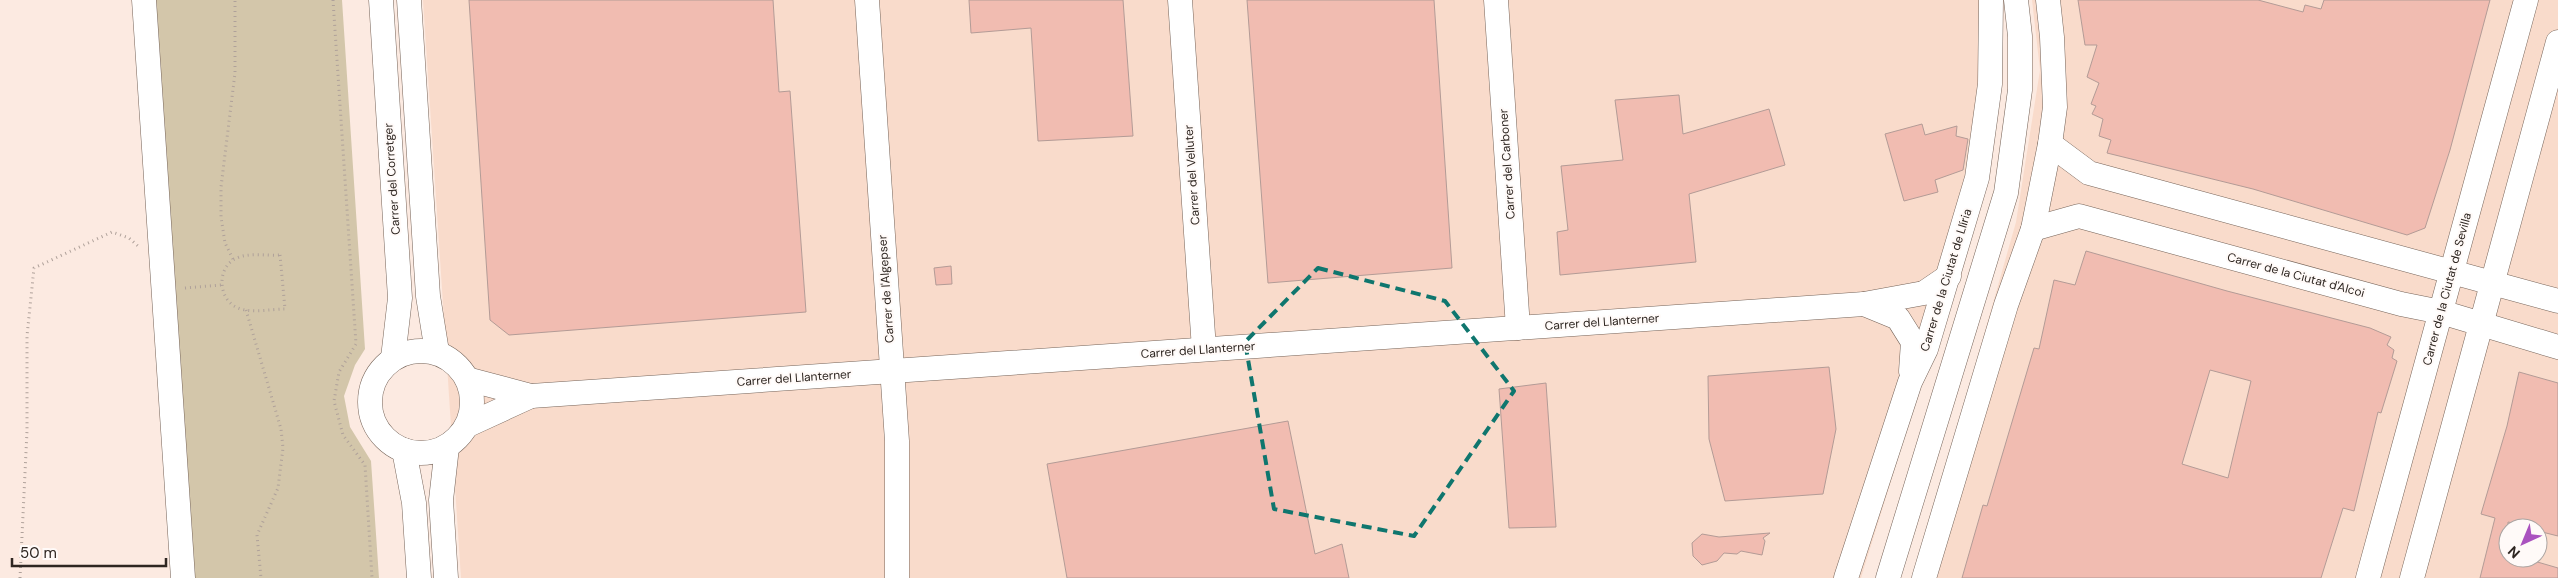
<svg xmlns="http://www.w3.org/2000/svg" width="2558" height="578" font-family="'DM Sans',sans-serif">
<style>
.built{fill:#f9dbcb;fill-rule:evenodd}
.green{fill:#d3c6aa}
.building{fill:#f1bcb1;stroke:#b39b96;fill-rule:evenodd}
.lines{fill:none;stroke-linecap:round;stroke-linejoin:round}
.minor-casing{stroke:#766459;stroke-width:25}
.path{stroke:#afa19a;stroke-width:3;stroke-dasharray:1 4;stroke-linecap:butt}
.minor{stroke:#fff;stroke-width:24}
.marked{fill:none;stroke:#0f766e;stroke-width:4;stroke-dasharray:10 6;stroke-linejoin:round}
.labels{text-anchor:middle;stroke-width:4;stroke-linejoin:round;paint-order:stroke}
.street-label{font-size:12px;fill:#2e2621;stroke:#fffaf8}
</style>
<rect width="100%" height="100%" fill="#fceae1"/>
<g class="built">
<polygon points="423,0 2001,0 2003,13 1998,102 1980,193 1861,578 461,578"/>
<path d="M 2032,0 L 2558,0 L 2558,578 L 1915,578 L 2016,222 L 2040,70 ZM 2508,528 L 2538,528 L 2538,558 L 2508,558 Z"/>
</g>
<polygon class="green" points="137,0 342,0 365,349 355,365 344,396 350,427 371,461 379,578 175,578"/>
<g class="building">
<polygon points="469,0 773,0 779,92 790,91 806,312 509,335 490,320"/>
<polygon points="969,0 1123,0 1133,136 1038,141 1031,28 971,33"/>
<polygon points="1247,0 1434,0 1452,268 1268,283"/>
<polygon points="2078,0 2258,0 2303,12 2305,5 2321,9 2324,0 2490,0 2450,150 2425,228 2407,235 2253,189 2107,153 2111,140 2099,136 2103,119 2092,114 2096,106 2091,104 2099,83 2087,77 2097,45 2085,45"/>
<polygon points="1679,95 1683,134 1769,109 1785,165 1689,194 1696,262 1560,275 1557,232 1568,230 1561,166 1623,160 1615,100"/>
<polygon points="1922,124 1925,135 1957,126 1956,136 1968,139 1963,170 1935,180 1938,192 1904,201 1885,134"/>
<path d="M 2086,251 L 2227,291 L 2370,328 L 2391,337 L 2387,345 L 2394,350 L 2392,358 L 2397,361 L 2381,413 L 2378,412 L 2354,511 L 2343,508 L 2321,578 L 1962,578 L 1983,505 L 1987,506 L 2034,348 L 2039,349 L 2054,280 L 2075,285 ZM 2210,370 L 2251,381 L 2228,478 L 2182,464 Z"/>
<polygon points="951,266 952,284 936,285 934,268"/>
<polygon points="1829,367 1836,429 1823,494 1725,501 1709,439 1708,376"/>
<polygon points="2519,372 2558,383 2558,536 2538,531 2538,528 2508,522 2508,558 2535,558 2534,561 2558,568 2558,578 2480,578 2495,518 2481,514 2507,426"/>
<polygon points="1546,383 1556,527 1509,528 1499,389"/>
<polygon points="1288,421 1315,554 1342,544 1349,578 1067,578 1047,464"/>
<polygon points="1770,533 1763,538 1765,541 1762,555 1741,551 1737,554 1724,553 1717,561 1702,565 1693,556 1692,543 1702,534 1719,537"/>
</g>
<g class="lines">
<defs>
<g id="minor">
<polyline points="144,0 183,578"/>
<polyline points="381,0 400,298 393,358"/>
<polyline points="409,0 428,296 437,352"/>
<polyline points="867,0 897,441 897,578"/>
<polyline points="1180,0 1204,349"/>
<polyline points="1496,0 1518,328"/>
<polyline points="2050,144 2089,173 2558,301"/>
<polyline points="2033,229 2079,216 2401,304 2441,312 2558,347"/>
<polyline points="1864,304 1898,318 1913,342 1911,371"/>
<circle cx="421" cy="402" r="51"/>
<polyline points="467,379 531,396 1864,304 1924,293 1949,276"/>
<polyline points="468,425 531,396"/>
<polyline points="404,450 414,503 419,578"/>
<polyline points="446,578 441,500 447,447"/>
<polyline points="1846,578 1910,382 1926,349 1977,178 1990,84 1991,0"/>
<polyline points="1888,578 2006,193 2020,90 2020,36 2016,0"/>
<polyline points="1924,578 2006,305 2033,229 2050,144 2055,107 2052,37 2048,0"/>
<polyline points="2368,578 2526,0"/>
<polyline points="2412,578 2558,42"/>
</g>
</defs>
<use href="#minor" class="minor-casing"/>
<g class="path">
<polyline points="333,0 356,344 339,372 334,401 343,435 365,465 372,578"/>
<path d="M 280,255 L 285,309 C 271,309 249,314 236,307 C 218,298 217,268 235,259 C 247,252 267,256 280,255 Z"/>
<polyline points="233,259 225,243 221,217 221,187 235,73 235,0"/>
<polyline points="185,288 221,285"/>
<polyline points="246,310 281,429 283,448 278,488 257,535 261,578"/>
<polyline points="20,578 27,431 27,336 34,268 112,232 129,238 138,246"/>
</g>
<use href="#minor" class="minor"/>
</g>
<path class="marked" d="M 1318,268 L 1445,301 L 1514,391 L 1414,536 L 1274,509 L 1245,342 Z"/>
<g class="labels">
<g class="street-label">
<text transform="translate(1507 164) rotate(-94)" y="4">Carrer del Carboner</text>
<text transform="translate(1192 175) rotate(-94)" y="4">Carrer del Velluter</text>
<text transform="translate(392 179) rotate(-94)" y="4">Carrer del Corretger</text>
<text transform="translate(2296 275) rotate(15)" y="4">Carrer de la Ciutat d'Alcoi</text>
<text transform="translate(1946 280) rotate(-73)" y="4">Carrer de la Ciutat de Llíria</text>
<text transform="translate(886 289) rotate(-94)" y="4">Carrer de l'Algepser</text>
<text transform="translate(2447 289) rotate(-75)" y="4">Carrer de la Ciutat de Sevilla</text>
<text transform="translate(1602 322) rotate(-4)" y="4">Carrer del Llanterner</text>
<text transform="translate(1198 350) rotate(-4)" y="4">Carrer del Llanterner</text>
<text transform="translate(794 378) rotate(-4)" y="4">Carrer del Llanterner</text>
</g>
</g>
<g transform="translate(2523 543) rotate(224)"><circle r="24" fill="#fffaf8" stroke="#aba5a2"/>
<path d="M0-4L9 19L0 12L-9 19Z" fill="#aa52bf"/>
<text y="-8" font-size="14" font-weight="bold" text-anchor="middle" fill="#2e2621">N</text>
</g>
<path d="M12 558v8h154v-8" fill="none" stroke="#2e2621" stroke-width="2.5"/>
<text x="20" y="558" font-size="15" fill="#2e2621" stroke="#fffaf8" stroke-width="4" paint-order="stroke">50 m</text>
</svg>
